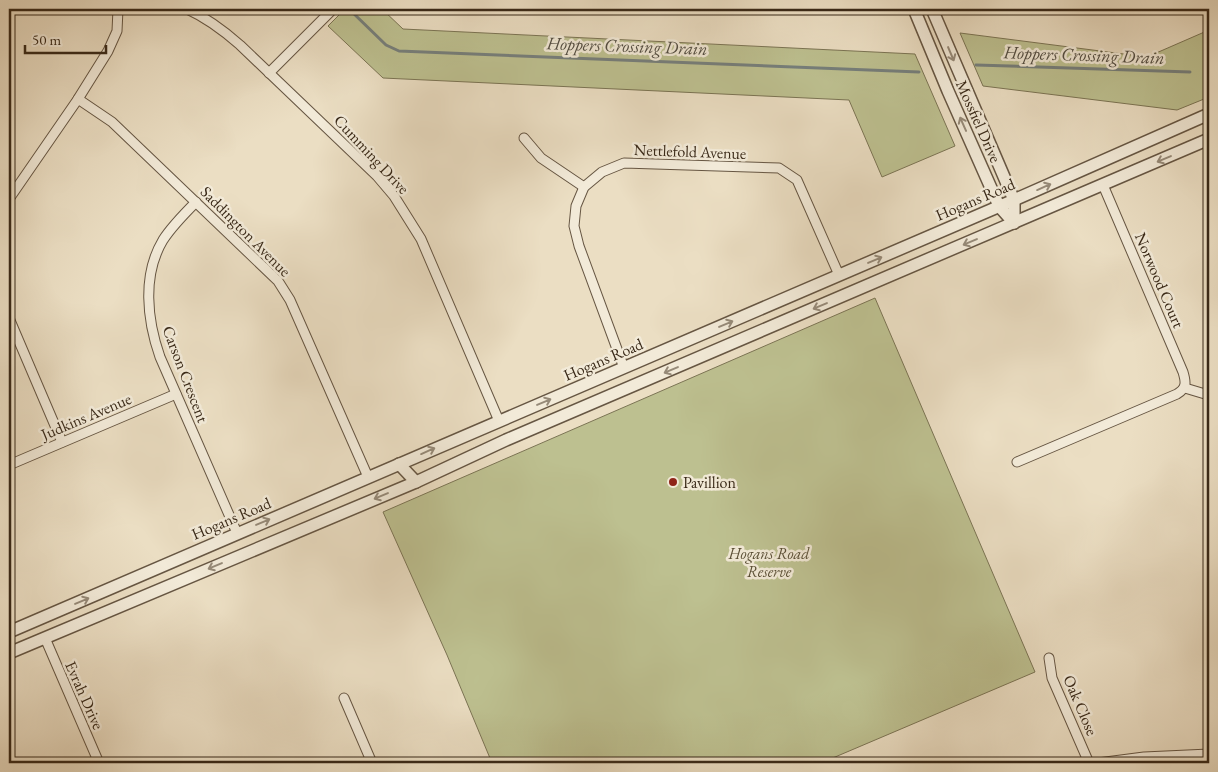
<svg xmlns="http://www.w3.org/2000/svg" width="1218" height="772" font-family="'EB Garamond',serif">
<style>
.green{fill:#bdc090;stroke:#7b7454}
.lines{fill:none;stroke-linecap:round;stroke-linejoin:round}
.stream{stroke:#767f7c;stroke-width:3}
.minor-casing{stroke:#665643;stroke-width:11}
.tertiary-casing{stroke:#665643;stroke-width:14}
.minor{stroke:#f2ead8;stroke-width:9}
.tertiary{stroke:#f2ead8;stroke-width:11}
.oneway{stroke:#968a78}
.poi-dot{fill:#8f2418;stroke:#f2ead8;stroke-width:2}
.labels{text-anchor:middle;stroke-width:5;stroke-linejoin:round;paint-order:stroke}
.street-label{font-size:16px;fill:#392918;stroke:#f2ead8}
.poi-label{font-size:16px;fill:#392918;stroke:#f2ead8;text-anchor:start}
.park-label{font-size:16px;font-style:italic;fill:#5a4f36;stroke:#f2ead8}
.water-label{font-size:18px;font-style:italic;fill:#524d42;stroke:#f2ead8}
</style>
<rect width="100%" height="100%" fill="#ebdec3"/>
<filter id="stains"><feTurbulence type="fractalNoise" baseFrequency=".004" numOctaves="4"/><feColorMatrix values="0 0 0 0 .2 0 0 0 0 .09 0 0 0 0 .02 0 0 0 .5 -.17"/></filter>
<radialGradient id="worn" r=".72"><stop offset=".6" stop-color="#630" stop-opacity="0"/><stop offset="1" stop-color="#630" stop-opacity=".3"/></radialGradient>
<g class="green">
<polygon points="345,9 382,9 403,29 915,54 955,146 882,177 849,100 383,78 328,26"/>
<polygon points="1209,30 1209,97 1177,110 983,86 960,33 1147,57"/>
<polygon points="875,298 1035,672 821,763 492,763 447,655 383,512"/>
</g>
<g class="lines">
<g class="stream">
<polyline points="350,10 386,45 399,51 919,72"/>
<polyline points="976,65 1190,72"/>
</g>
<defs>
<g id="minor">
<path d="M 187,9 C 207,18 223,30 240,45 L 377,176 L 394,196 L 421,239 L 499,421"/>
<polyline points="269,73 333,9"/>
<polyline points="78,99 112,122 278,281 290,300 368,477"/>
<polyline points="524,138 541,158 584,187"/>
<polyline points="9,199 78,99 108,51 117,31 118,9"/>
<path d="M 196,202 C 184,214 172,226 163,240 C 142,275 147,320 160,357 L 237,533"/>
<polyline points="9,318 62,442"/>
<polyline points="624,368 579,246 574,226 576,206 584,187 602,172 624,163 779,168 797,180 839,275"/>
<polyline points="1185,388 1205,394"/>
<path d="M 1017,462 L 1177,394 C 1187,388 1186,382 1183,372 L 1103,185"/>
<polyline points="9,465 176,394"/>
<polyline points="45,638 99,763"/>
<polyline points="1049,658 1052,678 1089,763"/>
<polyline points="344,698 372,763"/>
<polyline points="1098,763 1144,757 1209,754"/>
</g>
<g id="tertiary">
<polyline points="914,9 948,91 999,206 1014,223"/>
<polyline points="932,9 1014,200 1014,223"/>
<polyline points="399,464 416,482"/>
<polyline points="9,632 1014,200 1209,114"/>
<polyline points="9,653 416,482 506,440 1209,139"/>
</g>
</defs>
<use href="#minor" class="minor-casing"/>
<use href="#tertiary" class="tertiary-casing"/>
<use href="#minor" class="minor"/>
<use href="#tertiary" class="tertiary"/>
</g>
<defs><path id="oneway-shaft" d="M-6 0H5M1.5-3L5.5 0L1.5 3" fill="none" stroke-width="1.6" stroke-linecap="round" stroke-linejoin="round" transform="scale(1.25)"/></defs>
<g class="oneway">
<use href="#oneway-shaft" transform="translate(951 54) rotate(67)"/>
<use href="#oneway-shaft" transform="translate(963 124) rotate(-114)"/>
<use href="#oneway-shaft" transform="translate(1164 159) rotate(157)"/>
<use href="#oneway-shaft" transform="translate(1044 187) rotate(-24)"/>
<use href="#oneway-shaft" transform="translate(970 242) rotate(157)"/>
<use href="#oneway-shaft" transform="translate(875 260) rotate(-23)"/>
<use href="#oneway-shaft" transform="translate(820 306) rotate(157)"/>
<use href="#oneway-shaft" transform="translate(726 324) rotate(-23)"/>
<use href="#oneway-shaft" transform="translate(671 370) rotate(157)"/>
<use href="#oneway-shaft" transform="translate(544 402) rotate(-23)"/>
<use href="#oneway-shaft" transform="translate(428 451) rotate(-24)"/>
<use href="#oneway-shaft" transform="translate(381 496) rotate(157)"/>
<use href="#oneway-shaft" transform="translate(263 522) rotate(-23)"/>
<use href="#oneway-shaft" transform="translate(215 566) rotate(157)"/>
<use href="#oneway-shaft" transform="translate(82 601) rotate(-23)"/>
</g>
<circle class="poi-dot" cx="673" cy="482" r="5"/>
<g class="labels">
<g class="street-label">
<text transform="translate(979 121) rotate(66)" y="6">Mossfiel Drive</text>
<text transform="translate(690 151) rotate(2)" y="6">Nettlefold Avenue</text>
<text transform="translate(372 154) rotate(47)" y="6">Cumming Drive</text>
<text transform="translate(975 199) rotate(-23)" y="6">Hogans Road</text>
<text transform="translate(246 231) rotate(45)" y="6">Saddington Avenue</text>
<text transform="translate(1160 280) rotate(67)" y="6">Norwood Court</text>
<text transform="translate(603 359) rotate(-23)" y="6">Hogans Road</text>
<text transform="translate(186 374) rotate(69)" y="6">Carson Crescent</text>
<text transform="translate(86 416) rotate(-23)" y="6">Judkins Avenue</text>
<text transform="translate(231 518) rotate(-23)" y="6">Hogans Road</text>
<text transform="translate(85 695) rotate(66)" y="6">Evrah Drive</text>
<text transform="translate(1081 705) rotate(67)" y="6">Oak Close</text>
</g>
<g class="poi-label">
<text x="683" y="488">Pavillion</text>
</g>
<g class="park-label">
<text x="769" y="559">Hogans Road<tspan x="769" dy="18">Reserve</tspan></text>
</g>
<g class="water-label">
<text transform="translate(627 46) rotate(2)" y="6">Hoppers Crossing Drain</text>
<text transform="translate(1084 55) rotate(2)" y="6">Hoppers Crossing Drain</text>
</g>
</g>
<rect width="1218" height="772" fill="none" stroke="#ebdec3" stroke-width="30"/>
<rect x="10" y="10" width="1198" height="752" fill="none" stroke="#392918" stroke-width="2.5"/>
<rect x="15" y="15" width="1188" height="742" fill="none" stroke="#392918"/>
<path d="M25 45v8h81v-8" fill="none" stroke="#392918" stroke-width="2.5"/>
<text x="32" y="45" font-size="15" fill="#392918" stroke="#f2ead8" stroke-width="4" paint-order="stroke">50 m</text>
<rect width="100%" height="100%" filter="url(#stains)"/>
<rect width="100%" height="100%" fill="url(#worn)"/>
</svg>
